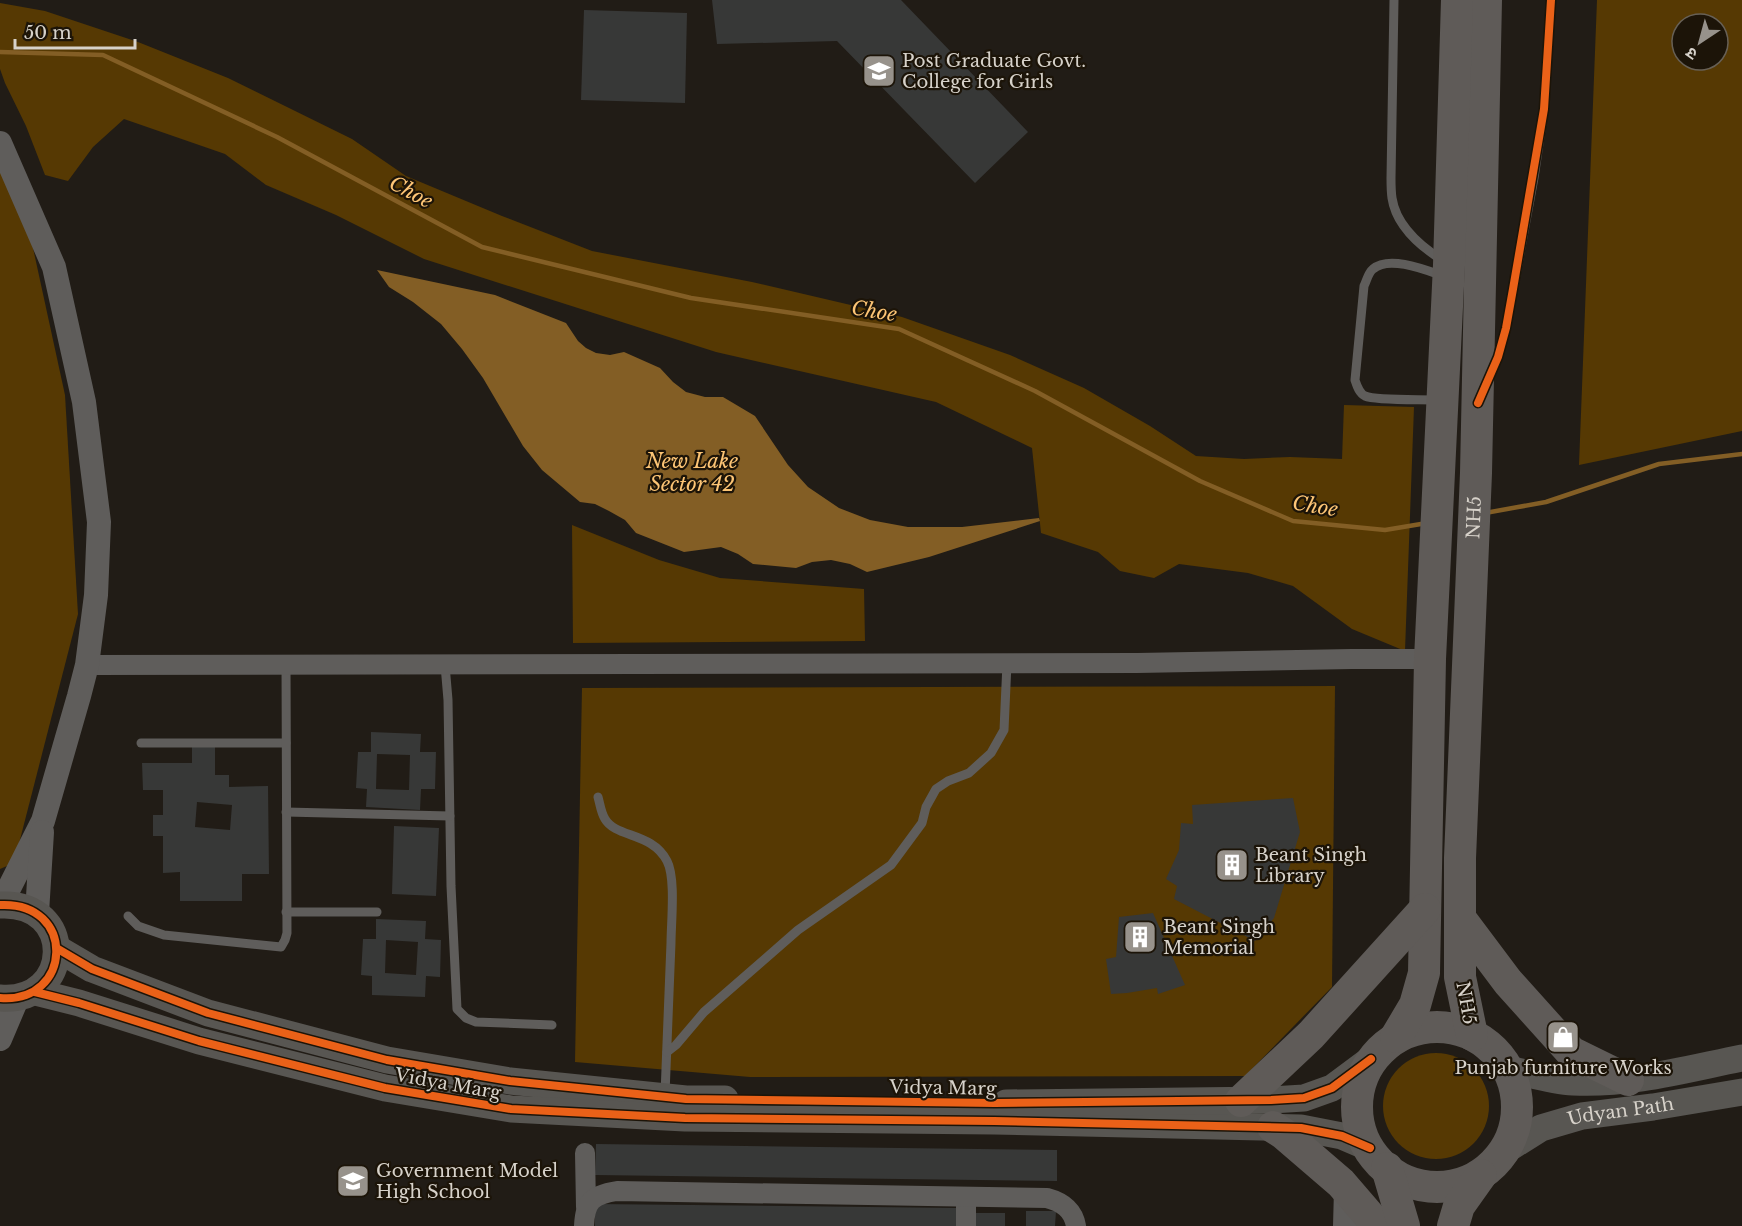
<svg xmlns="http://www.w3.org/2000/svg" width="1742" height="1226" font-family="'Libre Baskerville','Noto Sans Devanagari',serif">
<style>
.green{fill:#563903;fill-rule:evenodd}
.water{fill:#835e25}
.lines{fill:none;stroke-linecap:round;stroke-linejoin:round}
.stream{stroke:#835e25;stroke-width:4.5}
.building{fill:#373837;fill-rule:evenodd}
.service{stroke:#5f5d5b;stroke-width:9}
.minor{stroke:#5f5d5b;stroke-width:20}
.tertiary{stroke:#5f5d5b;stroke-width:24}
.secondary{stroke:#585652;stroke-width:27}
.trunk{stroke:#5f5b58;stroke-width:32}
.cycleway-casing{stroke:#1c1408;stroke-width:11}
.cycleway{stroke:#ea6118;stroke-width:8}
.labels{text-anchor:middle;stroke-width:4.5;stroke-linejoin:round;paint-order:stroke}
.poi-label{font-size:18px;fill:#d7d2ca;stroke:#1c1408;text-anchor:start}
.street-label{font-size:18px;fill:#d7d2ca;stroke:#1c1408}
.water-label{font-size:20px;font-style:italic;fill:#fdc575;stroke:#1c1408}
</style>
<rect width="100%" height="100%" fill="#211c16"/>
<g class="green">
<path d="M 1597,0 L 1742,0 L 1742,431 L 1579,465 ZM 1682,24 L 1718,24 L 1718,60 L 1682,60 Z"/>
<polygon points="0,3 45,11 138,42 228,78 352,139 406,176 502,216 592,251 752,282 902,317 1010,355 1084,388 1150,426 1196,456 1244,459 1290,457 1342,459 1344,405 1414,407 1405,651 1352,629 1293,586 1248,573 1179,564 1154,578 1120,571 1098,552 1041,533 1032,448 936,402 716,352 424,259 336,215 266,185 225,154 124,119 93,147 68,181 45,175 26,126 5,83 0,69"/>
<polygon points="0,152 28,225 65,395 78,614 14,863 0,869"/>
<polygon points="572,525 659,560 720,578 864,589 865,641 573,643"/>
<polygon points="1335,686 1332,987 1245,1076 750,1077 575,1062 582,688"/>
<circle cx="1436" cy="1106" r="53"/>
</g>
<polygon class="water" points="377,270 495,295 566,323 578,341 586,348 596,353 610,355 624,352 660,368 673,382 686,392 705,397 723,397 755,416 788,465 808,487 839,508 870,520 908,527 962,527 1039,518 1040,521 929,557 867,572 850,564 831,560 812,562 796,568 753,564 738,554 721,547 684,552 636,533 625,520 609,511 595,504 580,502 542,470 523,446 483,378 462,349 441,324 413,302 389,287"/>
<g class="lines">
<g class="stream">
<polyline points="0,52 103,55 277,137 482,247 691,298 899,329 1035,391 1200,481 1293,521 1385,530 1427,523"/>
<polyline points="1485,513 1546,502 1659,464 1742,454"/>
</g>
</g>
<g class="building">
<polygon points="712,0 901,0 1028,132 975,183 837,41 717,44"/>
<polygon points="584,10 687,13 685,103 581,100"/>
<path d="M 371,732 L 421,734 L 420,752 L 436,752 L 435,789 L 421,789 L 420,810 L 366,807 L 367,789 L 356,788 L 358,752 L 371,752 ZM 377,754 L 410,755 L 409,790 L 376,789 Z"/>
<path d="M 192,747 L 215,747 L 215,775 L 229,775 L 229,787 L 268,786 L 269,874 L 242,874 L 242,901 L 180,901 L 180,872 L 163,873 L 163,836 L 153,836 L 153,815 L 163,815 L 163,790 L 143,790 L 142,763 L 192,763 ZM 197,802 L 232,805 L 230,830 L 195,827 Z"/>
<polygon points="1293,798 1300,832 1274,918 1255,941 1174,899 1177,886 1166,879 1179,850 1181,823 1193,824 1192,805"/>
<polygon points="394,826 439,828 436,896 392,894"/>
<polygon points="1153,913 1185,985 1158,994 1157,988 1127,993 1111,994 1106,959 1116,957 1119,917"/>
<path d="M 376,919 L 426,921 L 425,939 L 441,940 L 440,977 L 426,976 L 425,997 L 372,995 L 372,976 L 361,975 L 363,939 L 376,939 ZM 386,940 L 418,942 L 416,975 L 385,973 Z"/>
<polygon points="596,1144 1057,1150 1057,1181 595,1175"/>
<polygon points="595,1204 956,1208 956,1226 595,1226"/>
<polygon points="1026,1211 1056,1211 1055,1226 1026,1226"/>
<rect x="976" y="1213" width="29" height="13"/>
</g>
<g class="lines">
<g class="service">
<path d="M 1394,0 L 1391,178 C 1391,185 1391,191 1392,198 C 1396,225 1420,246 1442,260"/>
<polyline points="1490,376 1498,357 1506,328 1534,178 1544,109 1551,0"/>
<path d="M 1438,400 C 1423,399 1377,401 1365,396 C 1359,393 1357,386 1355,380 L 1364,286 C 1367,280 1368,273 1373,269 C 1389,255 1426,270 1443,276"/>
<polyline points="445,665 448,700 451,886 457,1009 466,1018 476,1022 552,1025"/>
<polyline points="141,743 286,743"/>
<path d="M 598,797 C 600,804 601,813 605,819 C 616,838 652,832 667,861 C 676,878 671,923 671,943 C 669,994 667,1044 665,1094"/>
<polyline points="286,812 450,816"/>
<polyline points="286,912 377,912"/>
<polyline points="128,916 138,926 164,935 281,947 285,940 287,933 286,664"/>
<polyline points="667,1052 676,1045 704,1012 798,930 891,865 922,823 926,807 936,789 948,781 969,773 991,753 1004,730 1007,663"/>
</g>
<g class="minor">
<polyline points="87,665 1137,663 1352,659 1430,659"/>
<polyline points="585,1153 586,1207"/>
<polyline points="966,1197 966,1226"/>
<path d="M 584,1226 C 585,1201 592,1195 617,1191 L 1047,1198 C 1062,1202 1073,1209 1076,1226"/>
</g>
<g class="tertiary">
<polyline points="0,143 54,267 84,402 99,522 96,595 87,665 79,696 43,821 1,904"/>
<polyline points="37,913 42,832"/>
<polyline points="0,1039 17,999"/>
<polyline points="1345,1226 1346,1189"/>
</g>
<g class="secondary">
<path d="M 0,905 C 77,901 73,1004 0,998"/>
<polyline points="58,949 92,969 208,1013 387,1060 510,1081 686,1099 725,1099"/>
<polyline points="35,992 79,1003 199,1041 385,1088 511,1109 685,1118 994,1121 1301,1128 1342,1136 1370,1148"/>
<path d="M 1509,1069 C 1530,1074 1552,1081 1573,1082 C 1630,1085 1687,1069 1742,1058"/>
<polyline points="1006,1103 1271,1100 1304,1098 1332,1088 1371,1059"/>
<path id="s1" d="M 1506,1150 L 1541,1128 L 1582,1116 L 1653,1107 L 1742,1092"/>
</g>
<g class="trunk">
<polyline points="1460,918 1508,982 1571,1052 1628,1080"/>
<circle cx="1437" cy="1107" r="80"/>
<path id="s2" d="M 1472,1035 L 1460,977 L 1460,858 L 1476,473 L 1486,0"/>
<polyline points="1396,1037 1415,1005 1424,973 1430,659 1449,265 1457,0"/>
<polyline points="1241,1101 1311,1035 1425,909"/>
<polyline points="1273,1127 1284,1134 1341,1183 1378,1226"/>
<polyline points="1387,1168 1404,1226"/>
<polyline points="1453,1226 1459,1206 1481,1175"/>
</g>
<defs>
<g id="cycleway">
<polyline points="1478,403 1498,357 1506,328 1513,289 1544,109 1551,0"/>
<path d="M 0,905 C 77,901 73,1004 0,998"/>
<polyline points="58,949 92,969 208,1013 387,1060 510,1081 686,1099 995,1103 1271,1100 1304,1098 1332,1088 1371,1059"/>
<polyline points="35,992 79,1003 199,1041 385,1088 511,1109 685,1118 994,1121 1301,1128 1342,1136 1370,1148"/>
</g>
</defs>
<use href="#cycleway" class="cycleway-casing"/>
<use href="#cycleway" class="cycleway"/>
</g>
<defs>
<symbol id="university-square" viewBox="-11 -11 22 22"><rect x="-9" y="-9" width="18" height="18" rx="4" fill="#97928b" stroke="#1c1408"/><path d="M0-5L7-2L0 1L-7-2ZM-4 1L0 2.5L4 1V4Q0 6-4 4Z" fill="#fff"/></symbol>
<symbol id="building-square" viewBox="-11 -11 22 22"><rect x="-9" y="-9" width="18" height="18" rx="4" fill="#97928b" stroke="#1c1408"/><path d="M-4-6H4V6H1V3H-1V6H-4ZM-2.5-4.3h1.7v1.8h-1.7ZM.8-4.3h1.7v1.8H.8ZM-2.5-1h1.7V.8h-1.7ZM.8-1h1.7V.8H.8Z" fill="#fff"/></symbol>
<symbol id="shop-square" viewBox="-11 -11 22 22"><rect x="-9" y="-9" width="18" height="18" rx="4" fill="#97928b" stroke="#1c1408"/><path d="M-5-2.5h2.3a2.7 3.5 0 0 1 5.4 0H5L5.5 6h-11ZM-1.5-2.5h3a1.5 2.3 0 0 0-3 0Z" fill="#fff"/></symbol>
<symbol id="school-square" viewBox="-11 -11 22 22"><rect x="-9" y="-9" width="18" height="18" rx="4" fill="#97928b" stroke="#1c1408"/><path d="M0-5L7-2L0 1L-7-2ZM-4 1L0 2.5L4 1V4Q0 6-4 4Z" fill="#fff"/></symbol>
</defs>
<g fill-rule="evenodd">
<use href="#university-square" x="860" y="52" width="38" height="38"/>
<use href="#building-square" x="1213" y="846" width="38" height="38"/>
<use href="#building-square" x="1121" y="918" width="38" height="38"/>
<use href="#shop-square" x="1544" y="1018" width="38" height="38"/>
<use href="#school-square" x="334" y="1162" width="38" height="38"/>
</g>
<g class="labels">
<g class="poi-label">
<text x="902" y="67">Post Graduate Govt.<tspan x="902" dy="21">College for Girls</tspan></text>
<text x="1255" y="861">Beant Singh<tspan x="1255" dy="21">Library</tspan></text>
<text x="1163" y="933">Beant Singh<tspan x="1163" dy="21">Memorial</tspan></text>
<text x="1563" y="1074" text-anchor="middle">Punjab furniture Works</text>
<text x="376" y="1177">Government Model<tspan x="376" dy="21">High School</tspan></text>
</g>
<g class="street-label">
<text dy="6" stroke="none"><textPath href="#s2" startOffset="519">NH5</textPath></text>
<text transform="translate(1466 1003) rotate(80)" y="6">NH5</text>
<text transform="translate(448 1084) rotate(10)" y="6">Vidya Marg</text>
<text transform="translate(943 1088) rotate(1)" y="6">Vidya Marg</text>
<text dy="6" stroke="none"><textPath href="#s1" startOffset="123">Udyan Path</textPath></text>
</g>
<g class="water-label">
<text transform="translate(411 192) rotate(28)" y="7">Choe</text>
<text transform="translate(874 311) rotate(9)" y="7">Choe</text>
<text x="692" y="468">New Lake<tspan x="692" dy="23">Sector 42</tspan></text>
<text transform="translate(1315 506) rotate(9)" y="7">Choe</text>
</g>
</g>
<g transform="translate(1700 42) rotate(216)"><circle r="28" fill="#1c1408" stroke="#676056" stroke-width="1.5"/>
<path d="M0-4.5L10 22L0 15L-10 22Z" fill="#97928b"/>
<text y="-9" font-size="16" font-weight="bold" text-anchor="middle" fill="#d7d2ca">उ</text>
</g>
<path d="M15 39v9h120v-9" fill="none" stroke="#d7d2ca" stroke-width="3"/>
<text x="24" y="39" font-size="18" fill="#d7d2ca" stroke="#1c1408" stroke-width="4.5" paint-order="stroke">50 m</text>
</svg>
